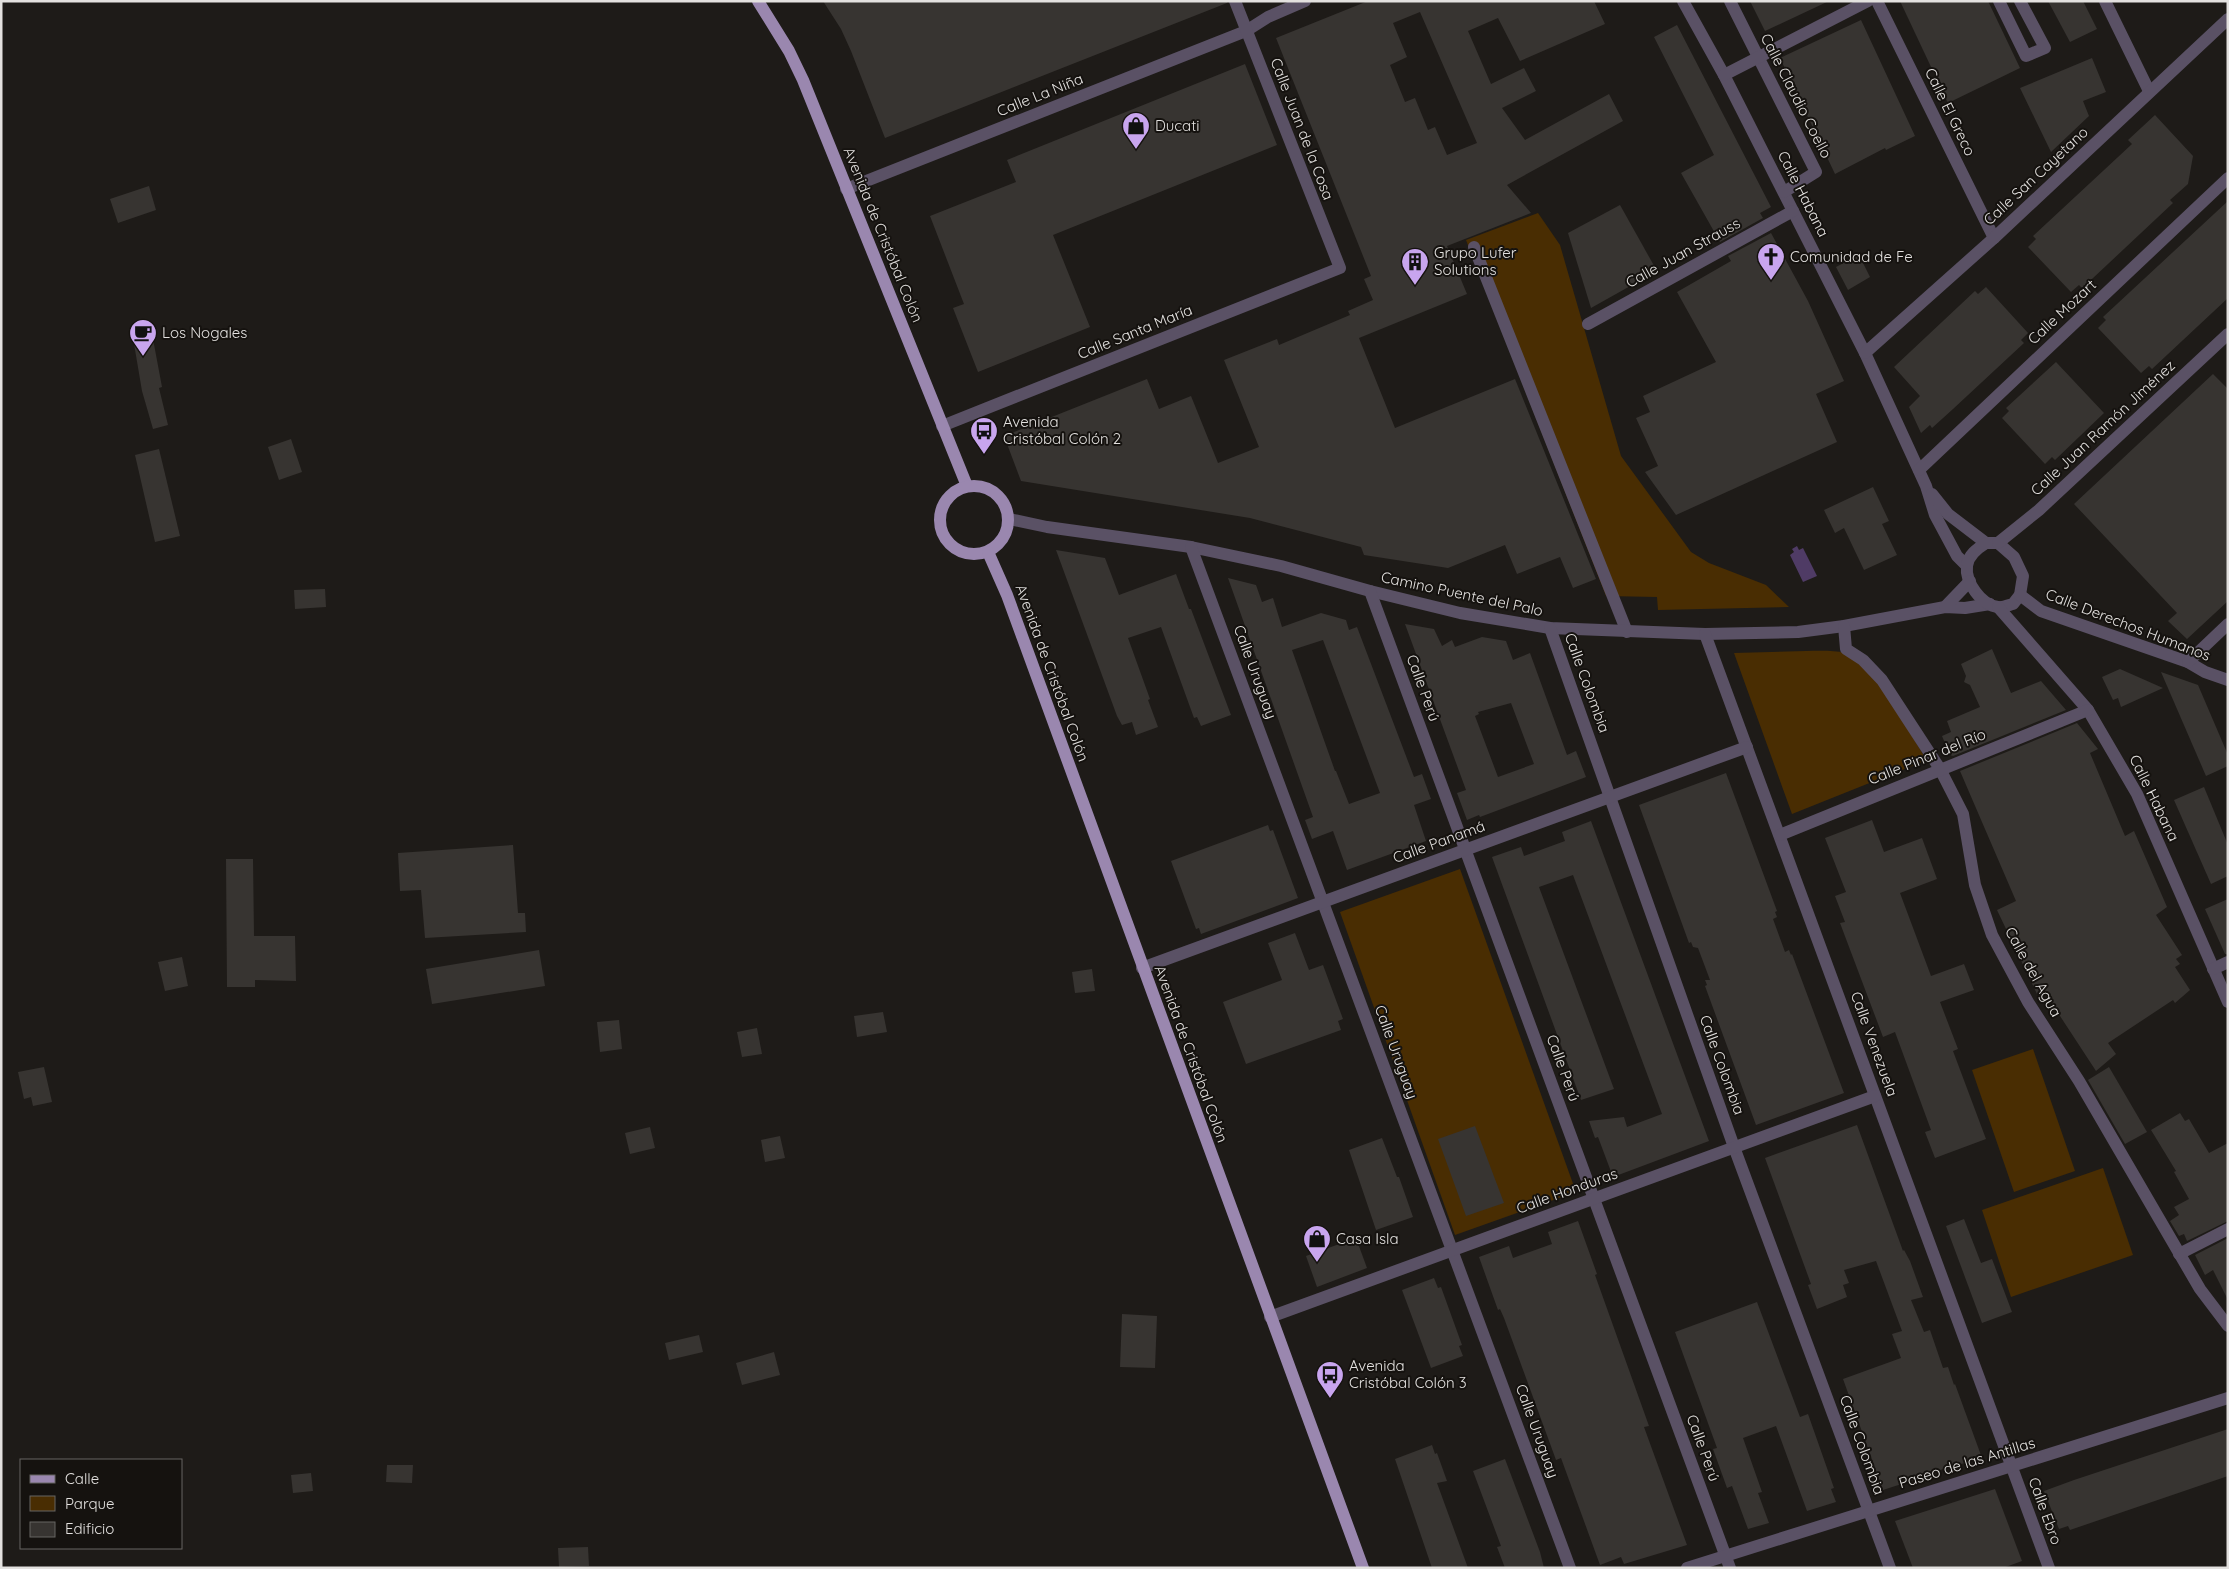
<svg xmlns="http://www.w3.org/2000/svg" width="2229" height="1569" font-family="Quicksand,sans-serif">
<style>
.green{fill:#492d02}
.water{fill:#4f3b65}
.building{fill:#373431;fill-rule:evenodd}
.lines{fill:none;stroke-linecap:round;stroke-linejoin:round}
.minor{stroke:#5a5165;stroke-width:12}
.major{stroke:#9a87af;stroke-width:12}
.labels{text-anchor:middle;stroke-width:4;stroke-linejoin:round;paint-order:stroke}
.street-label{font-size:15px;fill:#e3e1df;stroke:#15120f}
.poi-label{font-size:15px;fill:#e3e1df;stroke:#15120f;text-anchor:start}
</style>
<rect width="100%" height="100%" fill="#1e1b18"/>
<g class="green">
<polygon points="1538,213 1560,245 1621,456 1691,552 1709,563 1766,585 1789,607 1658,610 1657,597 1606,596 1466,240"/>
<path d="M 1806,651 C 1818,651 1833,650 1845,653 C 1871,660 1911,736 1927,760 L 1792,814 L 1734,653 Z"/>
<polygon points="1460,869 1576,1192 1455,1235 1340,912"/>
<polygon points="2033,1049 2075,1171 2014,1192 1972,1070"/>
<polygon points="2103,1168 2133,1255 2011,1297 1982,1210"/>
</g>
<polygon class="water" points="1797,546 1799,550 1803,548 1817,576 1803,582 1790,555 1794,552 1792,549"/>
<g class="building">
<polygon points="823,1 1227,1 1227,3 885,138 851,51 841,29"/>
<path d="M 1368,1 L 1594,1 L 1605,24 L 1520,61 L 1498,18 L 1468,31 L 1491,84 L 1524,68 L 1536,91 L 1502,108 L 1525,140 L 1609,94 L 1623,121 L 1507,185 L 1531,213 L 1447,246 L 1467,294 L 1359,338 L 1395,428 L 1515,379 L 1596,579 L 1573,588 L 1560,557 L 1517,574 L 1505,545 L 1448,568 L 1364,555 L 1361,547 L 1250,518 L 1021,481 L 1004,436 L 1147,379 L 1159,409 L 1191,396 L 1218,463 L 1259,447 L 1224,360 L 1277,339 L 1279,345 L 1350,315 L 1348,311 L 1373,300 L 1364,279 L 1371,276 L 1276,38 ZM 1420,12 L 1477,143 L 1447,155 L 1435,127 L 1428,130 L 1415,98 L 1405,102 L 1390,65 L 1407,57 L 1393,23 Z"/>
<polygon points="1750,1 1829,1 1765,31"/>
<polygon points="1900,1 1988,1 2020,68 1948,103"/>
<polygon points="2048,1 2083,1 2097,29 2070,42"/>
<polygon points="1861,20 1915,136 1886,150 1885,148 1835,174 1780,58"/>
<polygon points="1677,25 1771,207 1760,213 1763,218 1720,242 1681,173 1714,155 1654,37"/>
<polygon points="2092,58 2106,92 2083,101 2089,116 2051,152 2020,88"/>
<polygon points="1245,64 1277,145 1053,235 1090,327 978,372 953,308 964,304 930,216 1016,182 1007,160"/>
<polygon points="2155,115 2193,156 2188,184 2170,200 2173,203 2092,279 2082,288 2079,285 2071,292 2028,247 2036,239 2033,236 2132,144 2128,140"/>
<polygon points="149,186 156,210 118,223 110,199"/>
<polygon points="2228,201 2228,298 2152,369 2149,366 2141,373 2098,328 2106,320 2103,317"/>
<polygon points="1620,205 1657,271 1591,308 1568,233"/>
<polygon points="1771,233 1808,301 1844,381 1816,394 1837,442 1676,515 1645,472 1658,466 1636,418 1650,412 1643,396 1716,362 1677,292 1731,261 1728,256"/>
<polygon points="1859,255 1870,277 1848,290 1836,267"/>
<polygon points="1986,287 2028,333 2021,340 2024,343 1953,409 1932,428 1930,425 1921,433 1909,407 1920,396 1894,367 1975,291 1978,294"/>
<polygon points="150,323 162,387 159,388 168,425 153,429 142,391 131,326"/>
<polygon points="2056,362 2104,413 2055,460 2052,457 2045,464 2002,418 2009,411 2006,408"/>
<polygon points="2213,374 2228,389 2228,601 2187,639 2168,621 2177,613 2074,504"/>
<polygon points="291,439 302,472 279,480 268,447"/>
<polygon points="159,449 180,536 155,542 135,455"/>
<polygon points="1873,487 1889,521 1882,524 1897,555 1864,570 1844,528 1835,533 1824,510"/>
<polygon points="1056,550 1105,558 1119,595 1176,574 1189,609 1191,609 1231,715 1201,726 1197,717 1194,718 1161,627 1128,638 1150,699 1148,700 1158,727 1136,735 1132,722 1122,725 1117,716"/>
<path d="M 1228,578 L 1256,585 L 1262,602 L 1273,598 L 1282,627 L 1321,613 L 1346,620 L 1349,630 L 1357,627 L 1414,777 L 1422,774 L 1431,799 L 1414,805 L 1426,841 L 1347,870 L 1333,831 L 1312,839 L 1305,820 L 1313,817 ZM 1323,640 L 1380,793 L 1349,804 L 1336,771 L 1335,771 L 1292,650 Z"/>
<polygon points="325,589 326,607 295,609 294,590"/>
<path d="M 1405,624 L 1434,629 L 1442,646 L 1452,640 L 1455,647 L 1482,637 L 1506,641 L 1513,660 L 1530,653 L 1567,755 L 1576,751 L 1586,777 L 1480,817 L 1479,815 L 1467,820 L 1457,793 L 1466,790 ZM 1511,703 L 1534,764 L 1498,777 L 1475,716 L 1479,714 L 1478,712 Z"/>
<polygon points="1992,649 2011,693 2041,681 2066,710 1953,756 1950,755 1942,736 1951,732 1947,721 1980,707 1970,685 1964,682 1966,676 1961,664"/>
<polygon points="2120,669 2163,688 2121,707 2118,698 2113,700 2102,677"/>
<polygon points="2161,672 2198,685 2228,755 2228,766 2206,776"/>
<polygon points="2077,723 2098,749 2090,753 2125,836 2134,831 2167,907 2156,915 2182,955 2176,959 2180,964 2175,967 2190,990 2175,1003 2173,1000 2108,1043 2116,1054 2096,1071 2043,990 2037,994 1997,910 2016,901 1960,771"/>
<polygon points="1726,773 1777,911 1775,912 1777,917 1773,919 1785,952 1789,950 1791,955 1792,954 1844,1093 1756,1125 1705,986 1707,985 1705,980 1710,980 1698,948 1693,947 1691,942 1689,943 1639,805"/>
<polygon points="2204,787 2228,845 2228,876 2211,884 2174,800"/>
<polygon points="1872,820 1884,852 1922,838 1937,879 1900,893 1931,976 1964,964 1974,990 1940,1002 1958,1049 1953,1051 1986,1139 1935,1158 1925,1132 1931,1130 1895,1032 1883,1037 1840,923 1845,922 1835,896 1846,892 1825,838"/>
<polygon points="1591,821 1709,1141 1613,1177 1598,1137 1595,1138 1589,1121 1624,1117 1627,1127 1662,1114 1573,875 1539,887 1614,1089 1581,1100 1492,857 1521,847 1524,856 1565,841 1562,832"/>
<polygon points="1268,825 1270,831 1273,830 1298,898 1201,934 1199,928 1196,929 1171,861"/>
<polygon points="513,845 518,913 525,913 526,932 425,938 421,890 400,891 398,853"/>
<polygon points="226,859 253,859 254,936 295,936 296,981 255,980 255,987 227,987"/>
<polygon points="2228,899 2228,954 2225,954 2205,909"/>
<polygon points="1295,933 1309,970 1323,965 1343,1019 1338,1021 1341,1030 1246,1064 1223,1002 1282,980 1268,943"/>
<polygon points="539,950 545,986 432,1004 426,969"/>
<polygon points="182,957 188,986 165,991 158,962"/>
<polygon points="1092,969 1095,991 1075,993 1072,972"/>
<polygon points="883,1012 887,1032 857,1037 854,1016"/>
<polygon points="619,1020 622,1049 600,1052 597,1022"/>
<polygon points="757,1028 762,1054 742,1057 737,1032"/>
<polygon points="44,1067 52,1102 33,1106 31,1097 24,1099 18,1072"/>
<polygon points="2109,1067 2147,1132 2125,1144 2088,1080"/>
<polygon points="2180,1113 2185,1121 2189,1119 2209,1153 2228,1143 2228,1221 2187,1241 2184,1234 2179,1236 2170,1221 2179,1215 2174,1207 2189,1199 2174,1172 2176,1171 2151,1130"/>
<polygon points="1857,1125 1903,1251 1904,1250 1910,1261 1923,1297 1911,1300 1924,1332 1930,1330 1943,1368 1948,1367 1954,1385 1955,1384 1982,1458 1923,1475 1923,1477 1883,1490 1843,1379 1901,1358 1892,1334 1902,1331 1876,1261 1844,1270 1849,1283 1843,1285 1847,1297 1817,1309 1808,1285 1811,1284 1765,1158"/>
<polygon points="1475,1126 1504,1203 1466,1216 1438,1139"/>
<polygon points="650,1127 655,1148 630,1154 625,1133"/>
<polygon points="780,1136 785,1158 765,1162 761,1140"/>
<polygon points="1382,1138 1397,1177 1399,1177 1413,1217 1376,1230 1349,1150"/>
<polygon points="1964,1219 1981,1263 1992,1259 2012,1312 1982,1323 1946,1226"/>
<polygon points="1578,1221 1597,1274 1595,1275 1605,1303 1649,1426 1644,1427 1687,1545 1624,1564 1621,1557 1600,1565 1561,1458 1556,1460 1504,1318 1500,1309 1498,1310 1479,1257 1509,1246 1513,1258 1552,1244 1548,1232"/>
<polygon points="1356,1238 1367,1268 1317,1287 1306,1256"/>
<polygon points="2228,1238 2228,1300 2213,1270 2205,1275 2195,1255"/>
<polygon points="1434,1278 1438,1288 1441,1287 1462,1345 1459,1346 1463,1356 1431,1368 1402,1290"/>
<polygon points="1757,1302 1800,1417 1808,1414 1834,1488 1831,1489 1836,1502 1807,1511 1776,1426 1743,1438 1762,1492 1758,1493 1769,1523 1748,1529 1732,1486 1727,1488 1713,1449 1717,1448 1675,1332"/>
<polygon points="1122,1314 1157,1316 1155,1368 1120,1367"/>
<polygon points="699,1335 703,1352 669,1360 665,1343"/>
<polygon points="774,1352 780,1375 742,1385 736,1363"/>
<polygon points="2228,1429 2228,1476 2070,1530 2068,1526 2059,1529 2044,1491 2074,1480"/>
<polygon points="1432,1445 1435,1454 1437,1453 1447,1481 1437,1483 1468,1568 1432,1568 1395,1459"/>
<polygon points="1505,1459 1540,1552 1544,1568 1505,1568 1497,1547 1501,1546 1473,1471"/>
<polygon points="387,1465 413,1465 412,1483 386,1482"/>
<polygon points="311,1473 313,1491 293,1493 291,1475"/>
<polygon points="1995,1489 2022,1561 2003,1568 1913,1568 1895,1521"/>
<polygon points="588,1547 589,1566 559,1567 558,1548"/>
</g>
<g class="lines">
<g class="minor">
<polyline points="1683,1 1724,75 1865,353 1926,486 1935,515 1957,556 1967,566"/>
<polyline points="1730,1 1816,172 1784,192"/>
<polyline points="1877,1 1994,238"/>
<polyline points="1999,1 2026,56 2045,48 2020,1"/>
<polyline points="2105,1 2149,91"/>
<polyline points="1724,75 1868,1"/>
<polyline points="846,189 1246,31 1268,17 1305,1"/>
<polyline points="1474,247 1627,632"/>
<polyline points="1588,324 1793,211"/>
<polyline points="1865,353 1994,238 2228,19"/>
<polyline points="942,426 1340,268 1235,1"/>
<polyline points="1919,470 2228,178"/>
<polyline points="1932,494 1948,514 1986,543"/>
<polyline points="1009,519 1047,527 1191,547 1281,566 1370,591 1460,613 1550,628 1705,634 1798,632 1844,626 1945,607 1965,608 1990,604"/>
<path d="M 1986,543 L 1998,543 L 2014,557 L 2023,576 L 2020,595 L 2013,604 C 2009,605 2002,608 1998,607 C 1981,605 1965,582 1967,566 C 1968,555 1978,548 1986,543 Z"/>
<polyline points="1998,543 2039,510 2228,334"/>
<polyline points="1191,547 1570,1568"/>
<polyline points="1370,591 1730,1568"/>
<polyline points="2020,595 2041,611 2188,662 2205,672 2228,680"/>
<polyline points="1945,607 1970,581"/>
<polyline points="1998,607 2088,710 2137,794 2228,1002"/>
<polyline points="1844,626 1846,649 1863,660 1882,680 1940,769 1963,814 1975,885 1992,935 2028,1002 2079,1081 2200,1289 2228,1326"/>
<polyline points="1550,628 1734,1147 1890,1568"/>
<polyline points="1705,634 2049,1568"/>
<polyline points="2188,662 2228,624"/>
<polyline points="1780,835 2088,710"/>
<polyline points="1142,968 1747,747"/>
<polyline points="2213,969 2228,962"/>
<polyline points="2179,1254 2228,1229"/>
<polyline points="1270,1317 1875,1096"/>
<polyline points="1687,1568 2228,1398"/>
</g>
<g class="major">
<polyline points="758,1 789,51 803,80 967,486"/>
<circle cx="974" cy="520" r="34"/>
<polyline points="988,552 1007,595 1363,1568"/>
</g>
</g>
<defs>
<symbol id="shop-pin" viewBox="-11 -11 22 30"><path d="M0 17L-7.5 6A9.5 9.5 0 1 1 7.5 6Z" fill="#c8a5ee" stroke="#15120f"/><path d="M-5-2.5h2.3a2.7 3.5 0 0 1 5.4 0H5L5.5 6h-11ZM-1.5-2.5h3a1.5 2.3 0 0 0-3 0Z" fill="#111"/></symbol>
<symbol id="church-pin" viewBox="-11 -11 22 30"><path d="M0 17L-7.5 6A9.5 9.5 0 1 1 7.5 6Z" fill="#c8a5ee" stroke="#15120f"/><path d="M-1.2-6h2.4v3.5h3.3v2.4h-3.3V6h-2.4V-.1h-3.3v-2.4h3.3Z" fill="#111"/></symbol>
<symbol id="building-pin" viewBox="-11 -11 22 30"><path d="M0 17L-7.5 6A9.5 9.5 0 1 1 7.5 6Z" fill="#c8a5ee" stroke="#15120f"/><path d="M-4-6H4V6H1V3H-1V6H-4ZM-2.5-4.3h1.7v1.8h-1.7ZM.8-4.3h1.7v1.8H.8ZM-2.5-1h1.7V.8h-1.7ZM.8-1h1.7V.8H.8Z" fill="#111"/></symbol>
<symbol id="cafe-pin" viewBox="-11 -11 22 30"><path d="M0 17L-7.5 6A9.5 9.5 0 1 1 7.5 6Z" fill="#c8a5ee" stroke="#15120f"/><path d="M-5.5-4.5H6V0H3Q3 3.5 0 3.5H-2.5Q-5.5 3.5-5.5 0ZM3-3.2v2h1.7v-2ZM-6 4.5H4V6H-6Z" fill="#111"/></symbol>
<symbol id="bus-pin" viewBox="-11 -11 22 30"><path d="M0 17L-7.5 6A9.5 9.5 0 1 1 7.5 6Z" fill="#c8a5ee" stroke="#15120f"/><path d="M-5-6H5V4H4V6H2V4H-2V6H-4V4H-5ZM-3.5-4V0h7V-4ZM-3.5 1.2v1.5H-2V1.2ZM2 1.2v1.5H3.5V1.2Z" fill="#111"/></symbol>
</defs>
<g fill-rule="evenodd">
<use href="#shop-pin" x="1120" y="110" width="32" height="43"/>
<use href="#church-pin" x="1755" y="241" width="32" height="43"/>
<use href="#building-pin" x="1399" y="246" width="32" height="43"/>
<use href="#cafe-pin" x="127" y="317" width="32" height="43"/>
<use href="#bus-pin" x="968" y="415" width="32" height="43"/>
<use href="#shop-pin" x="1301" y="1223" width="32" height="43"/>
<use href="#bus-pin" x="1314" y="1359" width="32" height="43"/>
</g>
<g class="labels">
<g class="street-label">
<text transform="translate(1040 95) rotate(-22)" y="5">Calle La Niña</text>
<text transform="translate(1796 96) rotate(63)" y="5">Calle Claudio Coello</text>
<text transform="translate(1950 112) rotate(64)" y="5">Calle El Greco</text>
<text transform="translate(1302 129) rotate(69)" y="5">Calle Juan de la Cosa</text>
<text transform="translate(2036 176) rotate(-43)" y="5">Calle San Cayetano</text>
<text transform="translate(1803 194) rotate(63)" y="5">Calle Habana</text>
<text transform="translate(883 235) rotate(68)" y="5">Avenida de Cristóbal Colón</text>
<text transform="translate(1683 253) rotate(-29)" y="5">Calle Juan Strauss</text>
<text transform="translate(2062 312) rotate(-43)" y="5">Calle Mozart</text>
<text transform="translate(1135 332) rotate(-22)" y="5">Calle Santa María</text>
<text transform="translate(2103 428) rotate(-43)" y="5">Calle Juan Ramón Jiménez</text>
<text transform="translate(1462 594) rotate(12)" y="5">Camino Puente del Palo</text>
<text transform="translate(2128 625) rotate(21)" y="5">Calle Derechos Humanos</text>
<text transform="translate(1255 672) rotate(70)" y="5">Calle Uruguay</text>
<text transform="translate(1052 673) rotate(70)" y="5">Avenida de Cristóbal Colón</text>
<text transform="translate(1587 683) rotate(70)" y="5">Calle Colombia</text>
<text transform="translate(1423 688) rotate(70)" y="5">Calle Perú</text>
<text transform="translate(1927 757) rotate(-22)" y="5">Calle Pinar del Río</text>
<text transform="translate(2154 798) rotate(64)" y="5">Calle Habana</text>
<text transform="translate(1439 842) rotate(-20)" y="5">Calle Panamá</text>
<text transform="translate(2033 972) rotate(61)" y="5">Calle del Agua</text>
<text transform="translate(1874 1044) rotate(70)" y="5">Calle Venezuela</text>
<text transform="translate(1396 1052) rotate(70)" y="5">Calle Uruguay</text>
<text transform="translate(1191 1054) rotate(70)" y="5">Avenida de Cristóbal Colón</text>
<text transform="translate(1722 1065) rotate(70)" y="5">Calle Colombia</text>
<text transform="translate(1563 1068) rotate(70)" y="5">Calle Perú</text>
<text transform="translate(1567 1191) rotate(-20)" y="5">Calle Honduras</text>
<text transform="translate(1537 1431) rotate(70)" y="5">Calle Uruguay</text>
<text transform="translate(1862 1445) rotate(70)" y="5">Calle Colombia</text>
<text transform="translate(1703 1448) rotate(70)" y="5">Calle Perú</text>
<text transform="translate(1967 1463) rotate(-17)" y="5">Paseo de las Antillas</text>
<text transform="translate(2045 1511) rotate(70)" y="5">Calle Ebro</text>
</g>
<g class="poi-label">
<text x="1155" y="131">Ducati</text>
<text x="1434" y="258">Grupo Lufer<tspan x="1434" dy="17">Solutions</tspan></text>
<text x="1790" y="262">Comunidad de Fe</text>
<text x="162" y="338">Los Nogales</text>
<text x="1003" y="427">Avenida<tspan x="1003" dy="17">Cristóbal Colón 2</tspan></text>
<text x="1336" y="1244">Casa Isla</text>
<text x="1349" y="1371">Avenida<tspan x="1349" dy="17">Cristóbal Colón 3</tspan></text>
</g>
</g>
<rect width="2229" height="1569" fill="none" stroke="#e3e1df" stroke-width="5"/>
<rect x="20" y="1459" width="162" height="90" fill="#15120f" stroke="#676562"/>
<rect x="30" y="1475" width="25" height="8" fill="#9a87af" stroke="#676562"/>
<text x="65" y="1484" font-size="15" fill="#e3e1df">Calle</text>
<rect x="30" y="1496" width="25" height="15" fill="#492d02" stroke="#676562"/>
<text x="65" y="1509" font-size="15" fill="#e3e1df">Parque</text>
<rect x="30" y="1522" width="25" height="15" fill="#373431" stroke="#676562"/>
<text x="65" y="1534" font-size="15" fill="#e3e1df">Edificio</text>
</svg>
